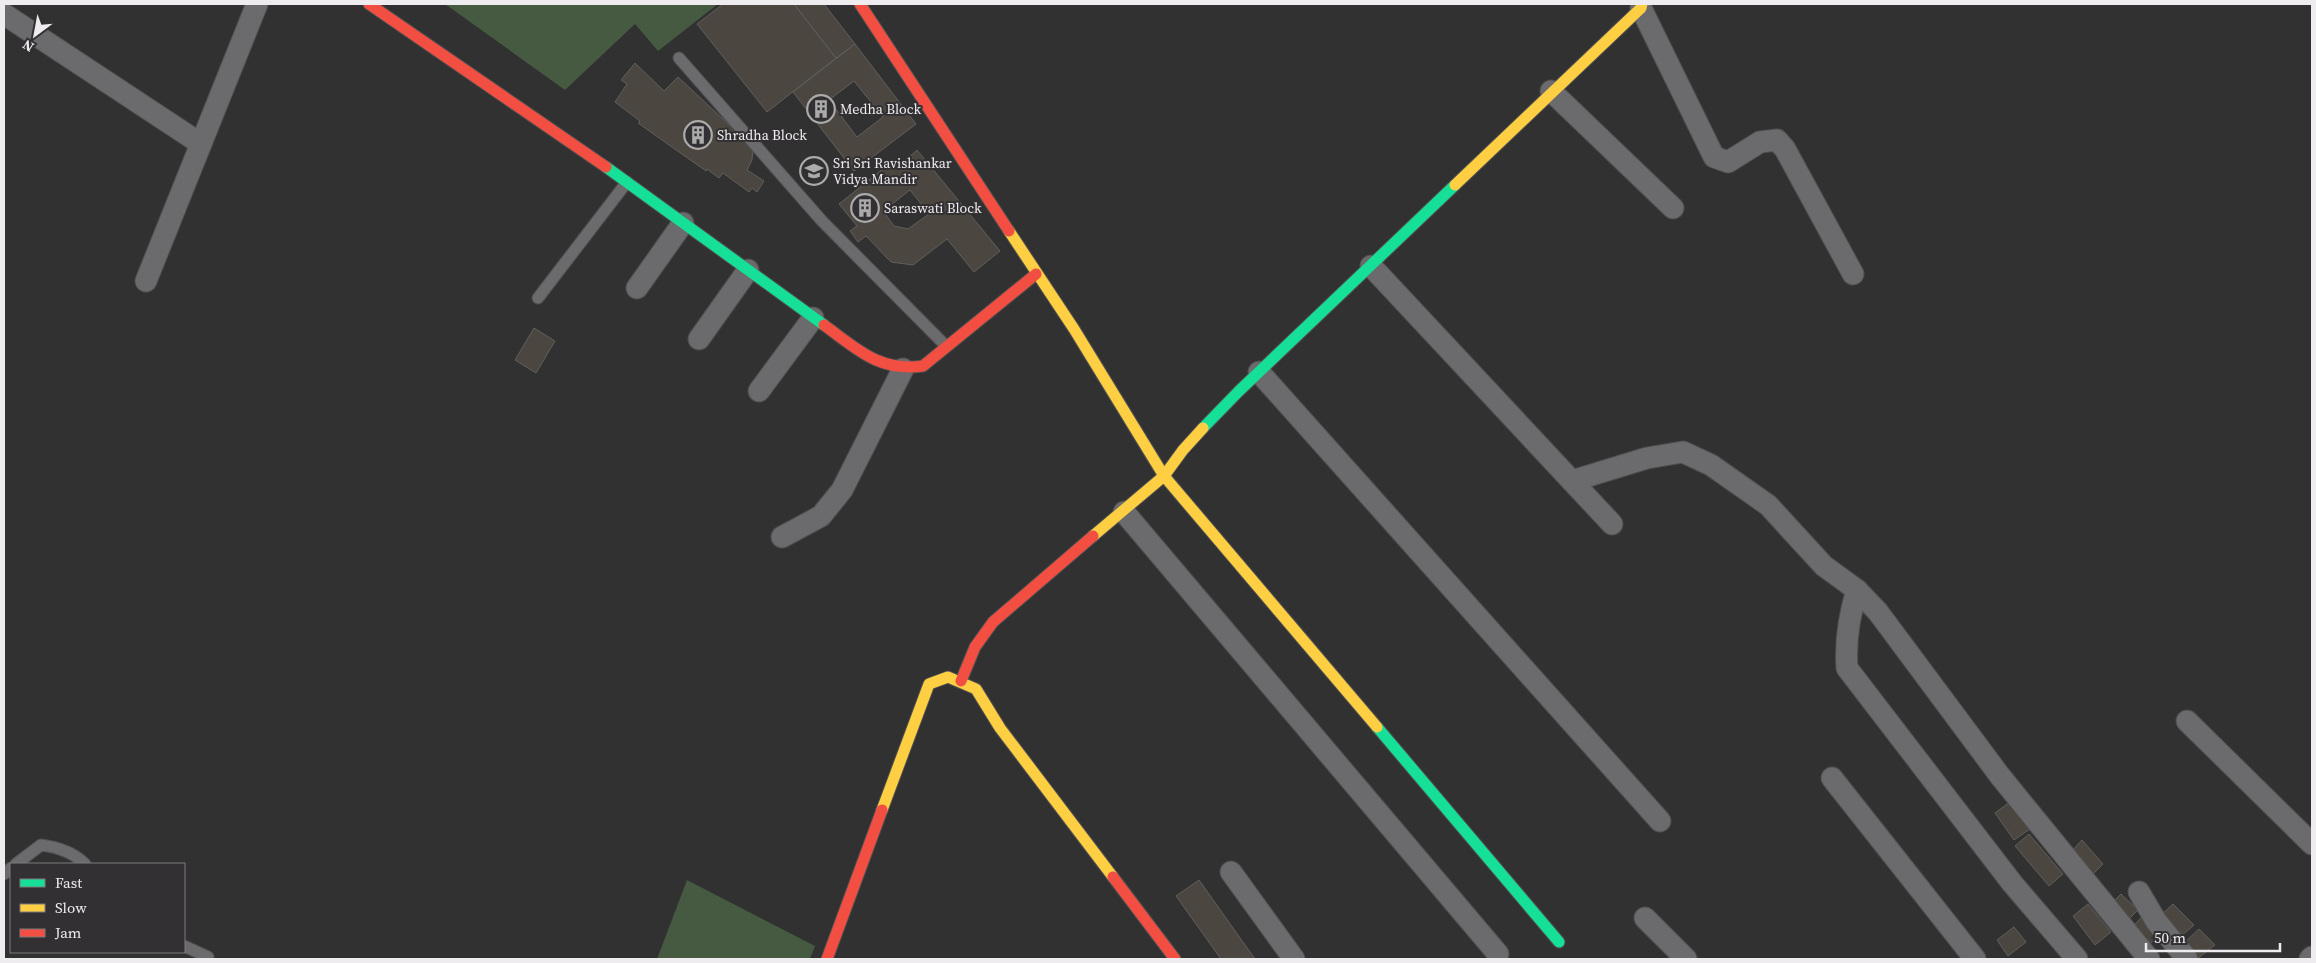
<svg xmlns="http://www.w3.org/2000/svg" width="2316" height="963" font-family="'Source Serif 4',serif">
<style>
.green{fill:#465941}
.building{fill:#4c4641;stroke:#5f5f5e;fill-rule:evenodd}
.lines{fill:none;stroke-linecap:round;stroke-linejoin:round}
.lane-casing{stroke:#505050;stroke-width:13}
.street-casing{stroke:#505050;stroke-width:23}
.fast-casing{stroke:#505050;stroke-width:13}
.slow-casing{stroke:#505050;stroke-width:13}
.jam-casing{stroke:#505050;stroke-width:13}
.lane{stroke:#6b6a6c;stroke-width:11}
.street{stroke:#6b6a6c;stroke-width:21}
.fast{stroke:#16e098;stroke-width:11}
.slow{stroke:#ffcf43;stroke-width:11}
.jam{stroke:#f24e42;stroke-width:11}
.labels{text-anchor:middle;stroke-width:4;stroke-linejoin:round;paint-order:stroke}
.poi-label{font-size:14px;fill:#eeecee;stroke:#323032;text-anchor:start}
</style>
<rect width="100%" height="100%" fill="#313131"/>
<g class="green">
<polygon points="445,4 718,4 658,51 635,24 565,90"/>
<polygon points="687,880 815,946 810,959 657,959"/>
</g>
<g class="building">
<polygon points="723,4 794,4 836,58 767,112 697,24"/>
<polygon points="794,4 824,4 855,44 836,58"/>
<path d="M 855,44 L 916,124 L 854,171 L 793,92 ZM 854,81 L 883,117 L 857,137 L 829,100 Z"/>
<polygon points="635,63 664,91 678,77 753,147 752,160 747,170 764,181 757,192 752,188 749,192 723,173 719,178 707,169 706,171 638,123 640,121 615,102 627,84 621,80"/>
<path d="M 917,150 L 1000,251 L 974,272 L 947,239 L 913,265 L 891,262 L 866,236 L 858,242 L 850,231 L 857,226 L 839,204 L 894,160 L 899,166 ZM 910,190 L 929,214 L 908,229 L 894,226 L 883,211 Z"/>
<polygon points="534,328 555,341 536,373 515,360"/>
<polygon points="2010,802 2030,829 2014,840 1995,813"/>
<polygon points="2029,834 2063,874 2049,886 2015,846"/>
<polygon points="2082,840 2103,864 2090,877 2069,854"/>
<polygon points="1199,880 1255,959 1221,959 1176,896"/>
<polygon points="2121,894 2138,910 2125,923 2108,907"/>
<polygon points="2088,904 2111,932 2095,945 2073,916"/>
<polygon points="2173,904 2194,925 2179,938 2159,917"/>
<polygon points="2142,917 2160,934 2148,946 2130,929"/>
<polygon points="2014,927 2026,942 2008,956 1997,940"/>
<polygon points="2199,929 2215,945 2197,959 2183,944"/>
</g>
<g class="lines">
<defs>
<g id="lane">
<polyline points="679,58 822,221 946,346"/>
<polyline points="538,298 627,182"/>
<path d="M 16,864 L 41,845 C 57,847 73,852 85,864"/>
<polyline points="4,874 11,868"/>
<polyline points="184,946 208,957"/>
</g>
<g id="street">
<polyline points="1641,8 1714,157 1728,162 1760,142 1777,140 1785,149 1853,274"/>
<polyline points="4,14 201,144"/>
<polyline points="1551,91 1673,208"/>
<polyline points="1371,266 1612,524"/>
<polyline points="146,281 257,4"/>
<polyline points="637,288 683,223"/>
<polyline points="699,339 748,270"/>
<polyline points="1259,372 1660,821"/>
<polyline points="759,391 813,318"/>
<polyline points="1572,481 1647,458 1683,452 1711,465 1768,505 1824,566 1857,590 1878,612 2000,776 2149,959"/>
<polyline points="1124,512 1498,954"/>
<polyline points="782,537 821,516 842,490 903,369"/>
<path d="M 1857,590 C 1849,616 1845,640 1847,668 L 2012,883 L 2077,959"/>
<polyline points="2187,721 2312,844"/>
<polyline points="1832,778 1975,959"/>
<polyline points="1231,872 1294,959"/>
<polyline points="2139,892 2156,921 2187,959"/>
<polyline points="1645,918 1686,959"/>
<polyline points="2310,959 2312,957"/>
</g>
<g id="fast">
<polyline points="606,167 824,325"/>
<polyline points="1203,428 1239,391 1455,185"/>
<polyline points="1377,727 1559,942"/>
</g>
<g id="slow">
<polyline points="1455,185 1641,8 1642,4"/>
<polyline points="1009,231 1074,329 1164,476 1093,536"/>
<polyline points="1203,428 1183,450 1164,476 1377,727"/>
<polyline points="882,810 929,684 948,677 976,689 1000,728 1113,877"/>
</g>
<g id="jam">
<polyline points="369,4 606,167"/>
<polyline points="860,4 1009,231"/>
<path d="M 824,325 C 857,349 879,372 923,366 L 1036,274"/>
<polyline points="961,681 975,647 993,622 1093,536"/>
<polyline points="1113,877 1175,959"/>
<polyline points="827,959 882,810"/>
</g>
</defs>
<use href="#lane" class="lane-casing"/>
<use href="#street" class="street-casing"/>
<use href="#fast" class="fast-casing"/>
<use href="#slow" class="slow-casing"/>
<use href="#jam" class="jam-casing"/>
<use href="#lane" class="lane"/>
<use href="#street" class="street"/>
<use href="#fast" class="fast"/>
<use href="#slow" class="slow"/>
<use href="#jam" class="jam"/>
</g>
<defs>
<symbol id="building-ring" viewBox="-11 -11 22 22"><circle r="9.5" fill="#323032" stroke="#acabac" stroke-width="1.5"/><path d="M-4-6H4V6H1V3H-1V6H-4ZM-2.5-4.3h1.7v1.8h-1.7ZM.8-4.3h1.7v1.8H.8ZM-2.5-1h1.7V.8h-1.7ZM.8-1h1.7V.8H.8Z" fill="#acabac"/></symbol>
<symbol id="school-ring" viewBox="-11 -11 22 22"><circle r="9.5" fill="#323032" stroke="#acabac" stroke-width="1.5"/><path d="M0-5L7-2L0 1L-7-2ZM-4 1L0 2.5L4 1V4Q0 6-4 4Z" fill="#acabac"/></symbol>
</defs>
<g fill-rule="evenodd">
<use href="#building-ring" x="805" y="93" width="32" height="32"/>
<use href="#building-ring" x="682" y="119" width="32" height="32"/>
<use href="#school-ring" x="798" y="155" width="32" height="32"/>
<use href="#building-ring" x="849" y="192" width="32" height="32"/>
</g>
<g class="labels">
<g class="poi-label">
<text x="840" y="114">Medha Block</text>
<text x="717" y="140">Shradha Block</text>
<text x="833" y="168">Sri Sri Ravishankar<tspan x="833" dy="16">Vidya Mandir</tspan></text>
<text x="884" y="213">Saraswati Block</text>
</g>
</g>
<rect width="2316" height="963" fill="none" stroke="#eeecee" stroke-width="10"/>
<rect x="10" y="863" width="175" height="90" fill="#323032" stroke="#7d7b7d"/>
<rect x="20" y="879" width="25" height="8" fill="#16e098" stroke="#7d7b7d"/>
<text x="55" y="888" font-size="15" fill="#eeecee">Fast</text>
<rect x="20" y="904" width="25" height="8" fill="#ffcf43" stroke="#7d7b7d"/>
<text x="55" y="913" font-size="15" fill="#eeecee">Slow</text>
<rect x="20" y="929" width="25" height="8" fill="#f24e42" stroke="#7d7b7d"/>
<text x="55" y="938" font-size="15" fill="#eeecee">Jam</text>
<g transform="translate(35 35) rotate(212)" stroke="#323032" stroke-width="4" paint-order="stroke">
<path d="M0-4L9 19L0 12L-9 19Z" fill="#eeecee"/>
<text y="-8" font-size="14" font-weight="bold" text-anchor="middle" fill="#eeecee">N</text>
</g>
<path d="M2146 943v8h134v-8" fill="none" stroke="#eeecee" stroke-width="2.5"/>
<text x="2154" y="943" font-size="15" fill="#eeecee" stroke="#323032" stroke-width="4" paint-order="stroke">50 m</text>
</svg>
